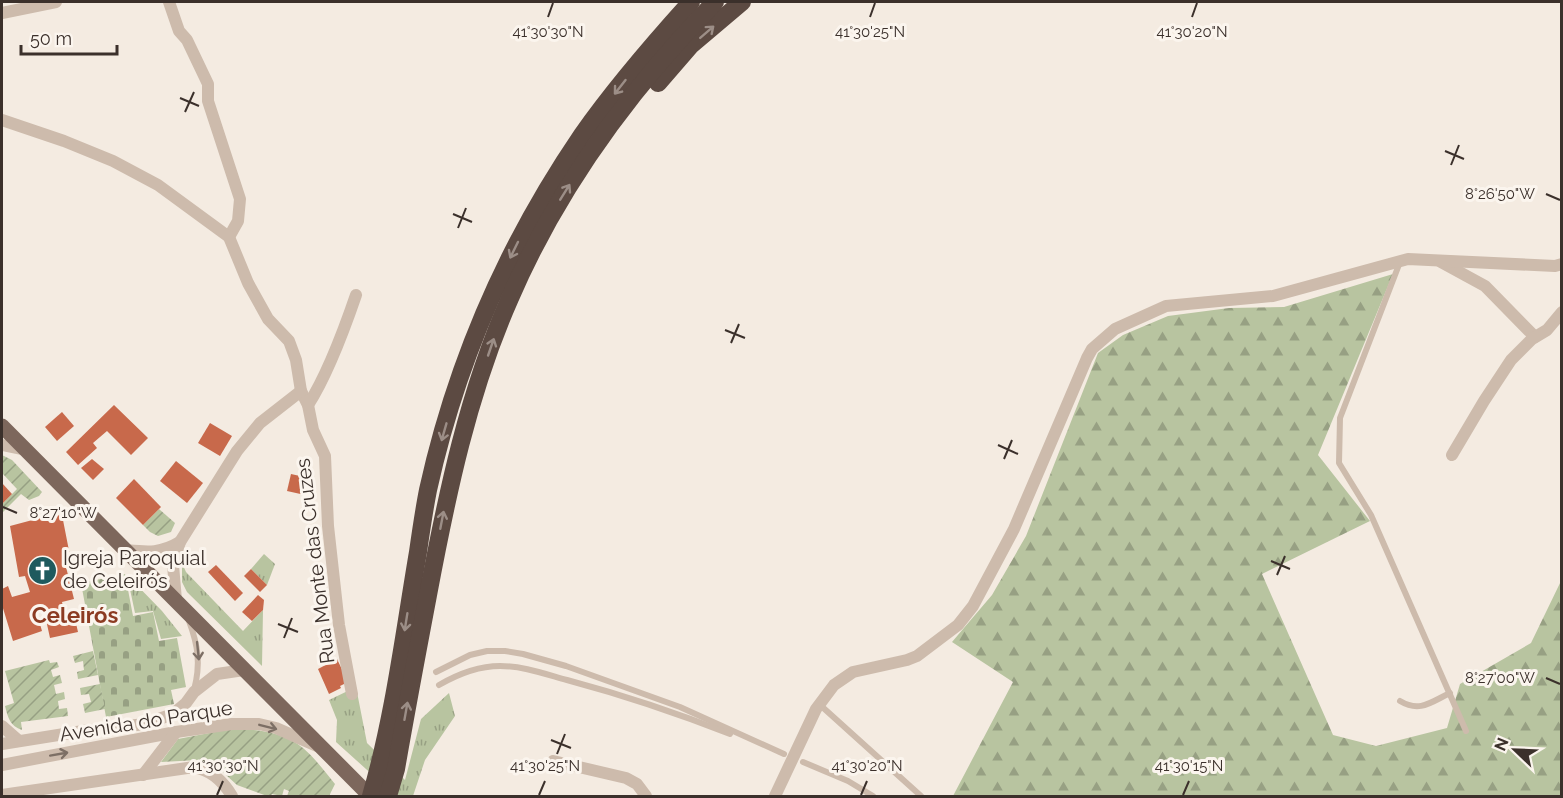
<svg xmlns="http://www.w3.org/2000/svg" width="1563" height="798" font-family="Raleway,sans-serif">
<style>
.grass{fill:url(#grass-tufts)}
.forest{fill:url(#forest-firs)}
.cemetery{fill:url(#cemetery-stones)}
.garden{fill:url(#garden-furrows)}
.building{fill:#c8694b}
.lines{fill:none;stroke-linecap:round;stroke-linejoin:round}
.lane{stroke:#cdbbac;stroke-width:6}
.street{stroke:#cdbbac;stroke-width:12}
.primary{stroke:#7d675c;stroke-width:15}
.highway{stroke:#5c4a42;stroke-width:18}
.oneway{stroke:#9c8e87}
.oneway2{stroke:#7d6f65}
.ticks{fill:none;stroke:#3b302b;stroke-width:2}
.labels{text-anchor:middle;stroke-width:6;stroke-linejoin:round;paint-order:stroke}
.poi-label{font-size:20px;fill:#3b302b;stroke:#fbf5ee;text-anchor:start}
.street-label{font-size:20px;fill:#3b302b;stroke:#fbf5ee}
.quarter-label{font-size:22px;font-weight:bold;fill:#8c3b22;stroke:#fbf5ee}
.ticks-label{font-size:15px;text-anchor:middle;fill:#3b302b;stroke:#fbf5ee;stroke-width:6;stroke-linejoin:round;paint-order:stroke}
</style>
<defs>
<pattern id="grass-tufts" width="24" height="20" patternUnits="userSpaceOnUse" patternTransform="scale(1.5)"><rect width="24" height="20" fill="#b8c4a0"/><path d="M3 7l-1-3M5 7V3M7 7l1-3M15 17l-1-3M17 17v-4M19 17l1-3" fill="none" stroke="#97a083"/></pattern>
<pattern id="forest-firs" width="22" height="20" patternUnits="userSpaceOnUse" patternTransform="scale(1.5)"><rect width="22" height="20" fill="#b8c4a0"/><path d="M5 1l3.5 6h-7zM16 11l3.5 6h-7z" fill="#97a083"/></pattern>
<pattern id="cemetery-stones" width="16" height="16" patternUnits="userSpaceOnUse" patternTransform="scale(1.5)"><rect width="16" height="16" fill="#b8c4a0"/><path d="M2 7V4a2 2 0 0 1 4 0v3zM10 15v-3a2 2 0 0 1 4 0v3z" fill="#97a083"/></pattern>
<pattern id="garden-furrows" width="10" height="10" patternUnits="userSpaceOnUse" patternTransform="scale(1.5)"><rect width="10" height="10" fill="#b8c4a0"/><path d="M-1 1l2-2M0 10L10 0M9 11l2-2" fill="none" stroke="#97a083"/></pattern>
</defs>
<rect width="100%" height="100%" fill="#f4ebe1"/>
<g class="grass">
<polygon points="264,554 275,564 267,585 251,569"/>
<polygon points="182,563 186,572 243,631 263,610 262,666 187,592 182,582"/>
<polygon points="127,575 162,611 182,636 161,639 153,611 135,613"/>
<polygon points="356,687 367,743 405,780 421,719 449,693 455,716 425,760 413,796 396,796 336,742 337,720 329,700"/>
</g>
<polygon class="forest" points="1393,274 1318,455 1370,521 1262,574 1333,735 1376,746 1447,728 1460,684 1531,643 1561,581 1561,796 953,796 1013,682 952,642 992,595 1026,536 1098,353 1123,335 1168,316 1229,308 1284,307"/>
<polygon class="cemetery" points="125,574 133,616 153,612 159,641 177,638 186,687 171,690 174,704 106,717 81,583"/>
<g class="garden">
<polygon points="2,455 12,460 42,492 39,496 29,500 21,494 2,513 2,504 17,489 2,473"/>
<polygon points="159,509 175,523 171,532 158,536 150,532 143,525"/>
<polygon points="93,651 98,675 78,679 77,672 84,670 83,661 75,663 73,656"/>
<path d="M 49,660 L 50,663 L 57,662 L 59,667 L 51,670 L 53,677 L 60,675 L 62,683 L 54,685 L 56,694 L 64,692 L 65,699 L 58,701 L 59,709 L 67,708 L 68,716 L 21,722 L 22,730 C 10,726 8,718 5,706 L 14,703 L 5,671 Z"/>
<polygon points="100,684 105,709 85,713 83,704 91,702 89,694 81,695 80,688"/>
<path d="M 230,729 C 254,729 283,731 303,748 C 315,758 325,772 335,784 L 329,796 L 287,796 L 289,791 L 284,789 L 282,796 L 272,794 L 271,796 L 267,796 L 237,785 L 215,765 L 199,760 L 161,762 L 178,739 Z"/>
</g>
<g class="building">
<polygon points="114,405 148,438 131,455 107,431 93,443 97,448 78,465 66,452"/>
<polygon points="62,412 74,426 57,441 45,427"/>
<polygon points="210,423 232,436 220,456 198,443"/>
<polygon points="92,459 104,469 93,480 81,468"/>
<polygon points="176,461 203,483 187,503 160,481"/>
<polygon points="291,474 309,478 305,495 287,491"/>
<polygon points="134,479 161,507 143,525 116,498"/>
<polygon points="2,483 12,494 2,504"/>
<polygon points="55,514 60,516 63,520 71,561 65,563 74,599 62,602 66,621 75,619 78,632 50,638 43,606 35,607 42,631 13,641 2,605 2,589 8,586 12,597 30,592 25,576 19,577 10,526"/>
<polygon points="216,565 243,593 235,601 208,572"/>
<polygon points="251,569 267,585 260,592 244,576"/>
<polygon points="258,595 264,600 263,610 252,621 242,612"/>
<polygon points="337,659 348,682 340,686 341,688 329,694 318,669"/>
</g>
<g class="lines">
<g class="lane">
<polyline points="1400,262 1340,418 1339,463 1371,515 1466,731"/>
<path d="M 189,621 C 198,645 201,664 194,690"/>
<polyline points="436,672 470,655 487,651 505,651 523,654 566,666 680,707 784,754"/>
<path d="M 439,685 C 458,674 477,666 500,666 C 523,666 545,674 567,680 C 623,695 677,713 730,734"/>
<path d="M 1400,701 C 1420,713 1431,702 1450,693"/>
<polyline points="819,704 921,796"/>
<polyline points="803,762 848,781 873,796"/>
</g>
<g class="street">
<polyline points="169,2 179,31 187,40 208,84 208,101 240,199 238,221 229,237"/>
<polyline points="2,13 56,2"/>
<polyline points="2,120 64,141 113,161 158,185 229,237 248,283 268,319 289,341 296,360 301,391 308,405 313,430 325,456 328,526 339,625 352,694"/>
<polyline points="1441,262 1485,286 1535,337"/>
<path d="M 308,405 C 328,374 344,330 356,295"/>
<polyline points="2,445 26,450"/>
<polyline points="1452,455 1484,401 1511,360 1532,339 1547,330 1562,312"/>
<path d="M 124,550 C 147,552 160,554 180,542"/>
<polyline points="176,600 173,565 180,542 237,451 260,423 301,391"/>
<polyline points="2,726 19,741"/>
<polyline points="2,744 83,731 145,724 173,714 186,703 194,692 217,674 244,670"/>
<polyline points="553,761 626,778 637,784 646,796"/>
<polyline points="2,765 176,732 232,724 259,724 276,728 317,746"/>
<polyline points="143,775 176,732"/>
<path d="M 2,795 L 194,767 C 211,770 223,781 232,796"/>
<polyline points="775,796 816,709 834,685 853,672 907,660 917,656 958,625 973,606 1014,529 1087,358 1092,349 1115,329 1166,306 1273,296 1408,259 1555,266 1562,264"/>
</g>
<polyline class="primary" points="2,426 370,796"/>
<g class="highway">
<polyline points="658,83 690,46 742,2"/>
<path d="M 371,796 C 394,717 404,634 418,552 C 421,531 424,510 428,490 C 456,363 509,242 582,135 C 615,88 653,44 691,2"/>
<path d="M 388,796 L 396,769 C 406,711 417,653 428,595 C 447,494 468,393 510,298 C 558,187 631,88 715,2"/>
</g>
</g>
<defs><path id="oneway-shaft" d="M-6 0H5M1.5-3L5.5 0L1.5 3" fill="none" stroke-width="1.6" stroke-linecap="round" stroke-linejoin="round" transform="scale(1.5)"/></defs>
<g class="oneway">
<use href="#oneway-shaft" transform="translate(707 32) rotate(-41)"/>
<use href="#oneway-shaft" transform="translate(620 87) rotate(128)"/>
<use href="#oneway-shaft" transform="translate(565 192) rotate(-58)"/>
<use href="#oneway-shaft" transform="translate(514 250) rotate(116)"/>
<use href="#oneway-shaft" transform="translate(491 347) rotate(-71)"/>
<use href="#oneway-shaft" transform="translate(444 432) rotate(106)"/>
<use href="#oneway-shaft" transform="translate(442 520) rotate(-79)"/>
<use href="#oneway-shaft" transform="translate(406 622) rotate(99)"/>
<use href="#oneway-shaft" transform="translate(406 711) rotate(-80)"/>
</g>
<g class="oneway2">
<use href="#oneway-shaft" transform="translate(198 651) rotate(84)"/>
<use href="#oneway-shaft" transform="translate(268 727) rotate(14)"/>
<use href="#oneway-shaft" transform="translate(59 754) rotate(-10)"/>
</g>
<path class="ticks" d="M 548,17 L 553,3M 870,17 L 875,3M 1192,17 L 1197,3M 180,98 L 199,106M 185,112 L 194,92M 1445,151 L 1464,159M 1451,165 L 1459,145M 1546,194 L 1560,200M 453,214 L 472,222M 458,228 L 466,208M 725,330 L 745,338M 731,343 L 739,324M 998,445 L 1018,454M 1004,459 L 1012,440M 3,507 L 17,513M 1271,561 L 1290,569M 1277,575 L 1285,556M 278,624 L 298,632M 284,638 L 292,618M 1546,678 L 1560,684M 551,740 L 571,748M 557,754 L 565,734M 217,795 L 223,781M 539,795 L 545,781M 861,795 L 867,781M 1183,795 L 1189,781"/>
<defs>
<symbol id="church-disc" viewBox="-11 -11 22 22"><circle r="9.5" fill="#1f5a5e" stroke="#fbf5ee"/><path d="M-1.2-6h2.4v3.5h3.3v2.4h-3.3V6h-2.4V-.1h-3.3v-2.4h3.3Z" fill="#fff"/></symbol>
</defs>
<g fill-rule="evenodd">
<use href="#church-disc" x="26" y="554" width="33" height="33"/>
</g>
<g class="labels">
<g class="poi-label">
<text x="63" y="565">Igreja Paroquial<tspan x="63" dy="23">de Celeirós</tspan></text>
</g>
<g class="street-label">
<text transform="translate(315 561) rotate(-97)" y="7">Rua Monte das Cruzes</text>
<text transform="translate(146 721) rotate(-9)" y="7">Avenida do Parque</text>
</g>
<g class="quarter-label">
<text x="75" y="623">Celeirós</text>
</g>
</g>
<g class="ticks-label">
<text x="548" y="37">41°30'30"N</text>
<text x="870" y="37">41°30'25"N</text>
<text x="1192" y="37">41°30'20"N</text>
<text x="1500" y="199">8°26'50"W</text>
<text x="63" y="518">8°27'10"W</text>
<text x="1500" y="683">8°27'00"W</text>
<text x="223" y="771">41°30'30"N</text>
<text x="545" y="771">41°30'25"N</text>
<text x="867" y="771">41°30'20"N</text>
<text x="1189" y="771">41°30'15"N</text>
</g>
<rect width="1563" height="798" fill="none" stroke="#3b302b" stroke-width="6"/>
<g transform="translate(1515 750) rotate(293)" stroke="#fbf5ee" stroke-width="4.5" paint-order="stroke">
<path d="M0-4.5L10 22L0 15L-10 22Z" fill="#3b302b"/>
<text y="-9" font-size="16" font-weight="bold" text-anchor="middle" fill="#3b302b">N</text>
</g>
<path d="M21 45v9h96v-9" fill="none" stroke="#3b302b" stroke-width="3"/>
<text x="30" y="45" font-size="18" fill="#3b302b" stroke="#fbf5ee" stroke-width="4.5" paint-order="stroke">50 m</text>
</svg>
